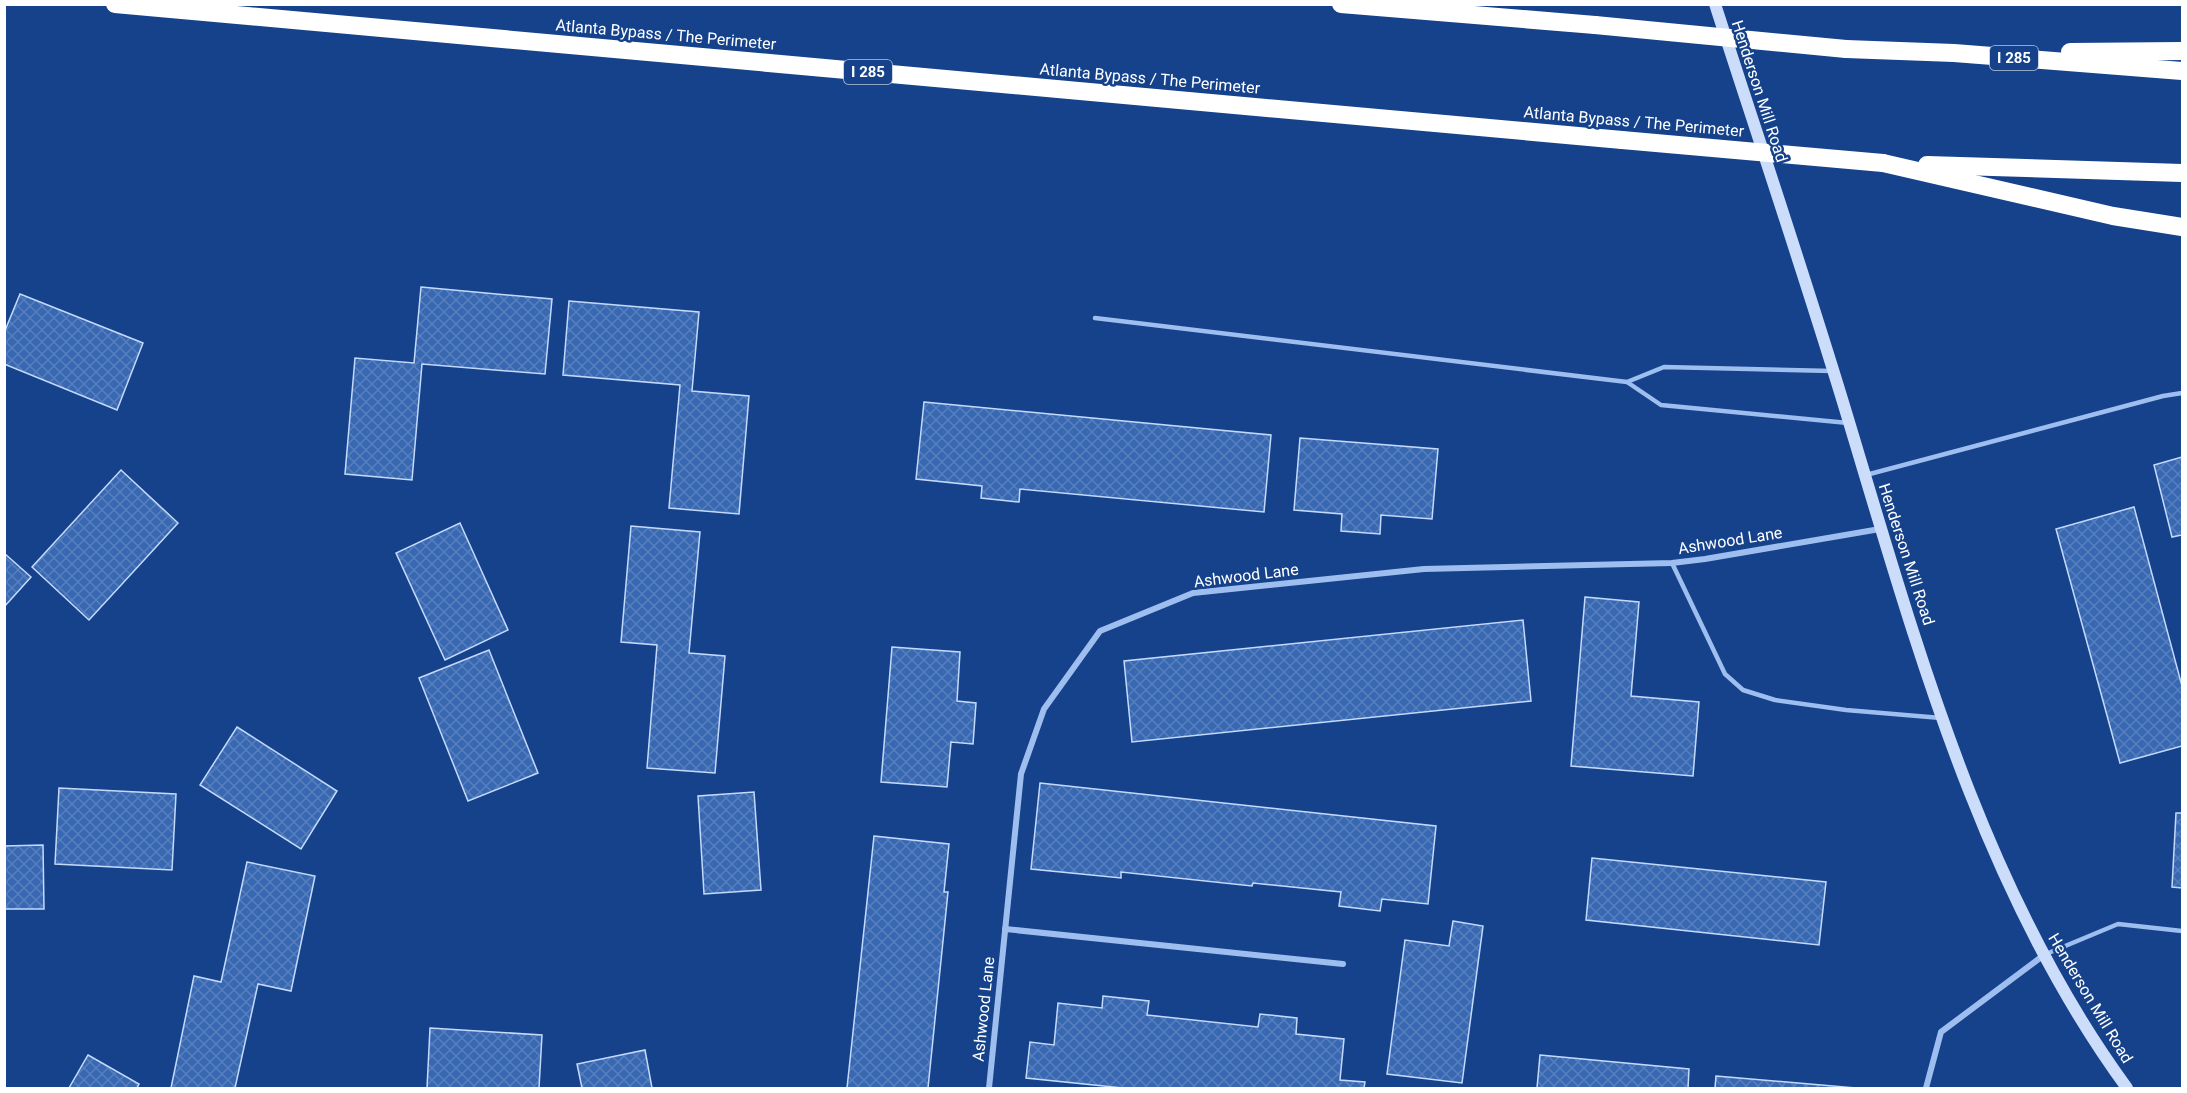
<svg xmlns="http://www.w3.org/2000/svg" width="2187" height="1093" font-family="Roboto,sans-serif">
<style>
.building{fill:url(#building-cross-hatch);stroke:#c4dafb;stroke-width:1.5}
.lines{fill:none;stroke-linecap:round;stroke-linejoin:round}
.lane{stroke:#9ebeef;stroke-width:4.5}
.street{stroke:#9ebeef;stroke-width:6}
.secondary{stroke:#cbddfb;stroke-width:12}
.highway{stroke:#fff;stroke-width:18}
.highway-bridge{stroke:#fff;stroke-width:18}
.labels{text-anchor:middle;stroke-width:5;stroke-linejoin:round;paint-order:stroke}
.shield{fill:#15428b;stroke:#b9c6dc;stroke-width:1.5}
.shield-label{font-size:15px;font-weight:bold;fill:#fff}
.street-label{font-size:16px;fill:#fff;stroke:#15428b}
</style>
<defs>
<pattern id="building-cross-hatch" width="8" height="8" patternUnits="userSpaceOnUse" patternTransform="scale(1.5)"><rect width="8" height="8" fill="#3968b2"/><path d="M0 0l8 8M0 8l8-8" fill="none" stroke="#577fbe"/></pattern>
</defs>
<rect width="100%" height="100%" fill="#15428b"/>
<g class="building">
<polygon points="421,287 552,299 545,374 422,364 412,480 345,474 355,358 414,363"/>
<polygon points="20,294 143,343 117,410 4,364 4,333"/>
<polygon points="569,301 699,312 692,391 749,396 739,514 669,508 680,385 563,375"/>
<polygon points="924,402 1271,435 1264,512 1020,489 1019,502 981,498 982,486 916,479"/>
<polygon points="1300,438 1438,449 1432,519 1381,515 1380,534 1341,531 1342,514 1294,510"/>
<polygon points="2182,457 2182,535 2172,537 2154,465"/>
<polygon points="121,470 178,523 89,620 32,567"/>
<polygon points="2134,507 2182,686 2182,746 2120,763 2056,529"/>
<polygon points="460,523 508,630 445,660 396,553"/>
<polygon points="631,526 700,532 689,653 725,656 715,773 647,768 657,645 621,642"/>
<polygon points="4,553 31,577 4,607"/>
<polygon points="1585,597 1639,602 1631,696 1699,702 1693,776 1571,766"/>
<polygon points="1523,620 1531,701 1132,742 1124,661"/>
<polygon points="892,647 960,652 957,701 976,703 973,744 951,742 947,787 881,782"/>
<polygon points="489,650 538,773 468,801 419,678"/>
<polygon points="237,727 337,791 301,849 200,785"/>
<polygon points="1040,783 1436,826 1428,904 1382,899 1380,911 1339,906 1341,892 1253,883 1252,886 1121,872 1121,878 1031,869"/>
<polygon points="59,788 176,794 172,870 55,864"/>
<polygon points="754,792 761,890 704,894 698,796"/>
<polygon points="2176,813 2182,813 2182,888 2172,887"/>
<polygon points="874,836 949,844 944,892 948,892 928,1088 847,1088"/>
<polygon points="43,845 44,909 4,909 4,846"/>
<polygon points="1592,858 1826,882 1819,945 1586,920"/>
<polygon points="247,862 315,876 291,991 258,984 235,1088 171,1088 194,976 221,982"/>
<polygon points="1453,921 1483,926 1462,1083 1387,1074 1405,940 1449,946"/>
<polygon points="1103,996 1149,1001 1147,1015 1258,1027 1260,1014 1297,1018 1296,1034 1344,1039 1340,1080 1365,1082 1364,1088 1123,1088 1026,1078 1030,1042 1054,1045 1058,1003 1102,1008"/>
<polygon points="430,1028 542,1035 539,1088 427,1088"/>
<polygon points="645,1050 652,1088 582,1088 577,1064"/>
<polygon points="88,1055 139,1084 137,1088 69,1088"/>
<polygon points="1540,1055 1689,1069 1688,1088 1537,1088"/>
<polygon points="1716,1076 1856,1088 1715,1088"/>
</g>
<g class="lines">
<g class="lane">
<polyline points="1095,318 1627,382 1661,405 1848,423"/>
<polyline points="1627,382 1664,367 1832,371"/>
<polyline points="1866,475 2163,396 2182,393"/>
<polyline points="1672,563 1725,674 1743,690 1775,700 1846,710 1941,718"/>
<polyline points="2046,954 2118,924 2182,931"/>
</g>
<g class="street">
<polyline points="1005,929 1343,964"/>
<polyline points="989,1088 1021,774 1044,709 1100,631 1193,593 1424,569 1672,563 1705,559 1880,529"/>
<polyline points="1926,1088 1941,1032 2044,955"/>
</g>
<path class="secondary" d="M 1715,4 C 1760,144 1807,282 1849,422 C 1918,651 1984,893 2127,1088"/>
<g class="highway">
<polyline points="115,4 1622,140"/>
<polyline points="1341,4 1595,25"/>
<polyline points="1846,49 1954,53 2182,71"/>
<polyline points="2070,52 2182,51"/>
<polyline points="1883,163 2113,216 2182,227"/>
<polyline points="1927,165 2182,173"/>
</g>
<g class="highway-bridge">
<polyline points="1595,25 1846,49"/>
<polyline points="1622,140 1883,163"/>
</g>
</g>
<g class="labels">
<g class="shield">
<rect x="1990" y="46" width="48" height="24" rx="4.5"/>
<rect x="844" y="60" width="48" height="24" rx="4.5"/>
</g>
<g class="shield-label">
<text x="2014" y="63">I 285</text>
<text x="868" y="77">I 285</text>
</g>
<g class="street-label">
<text transform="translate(666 34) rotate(5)" y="6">Atlanta Bypass / The Perimeter</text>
<text transform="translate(1150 78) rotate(5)" y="6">Atlanta Bypass / The Perimeter</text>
<text transform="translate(1760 91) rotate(72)" y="6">Henderson Mill Road</text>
<text transform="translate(1634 121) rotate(5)" y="6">Atlanta Bypass / The Perimeter</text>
<text transform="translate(1730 540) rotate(-9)" y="6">Ashwood Lane</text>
<text transform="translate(1907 554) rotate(72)" y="6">Henderson Mill Road</text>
<text transform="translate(1246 575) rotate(-7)" y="6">Ashwood Lane</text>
<text transform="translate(2091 998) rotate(59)" y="6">Henderson Mill Road</text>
<text transform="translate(983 1009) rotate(-84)" y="6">Ashwood Lane</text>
</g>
</g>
<rect width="2187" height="1093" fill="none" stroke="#ffffff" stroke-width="12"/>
</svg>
